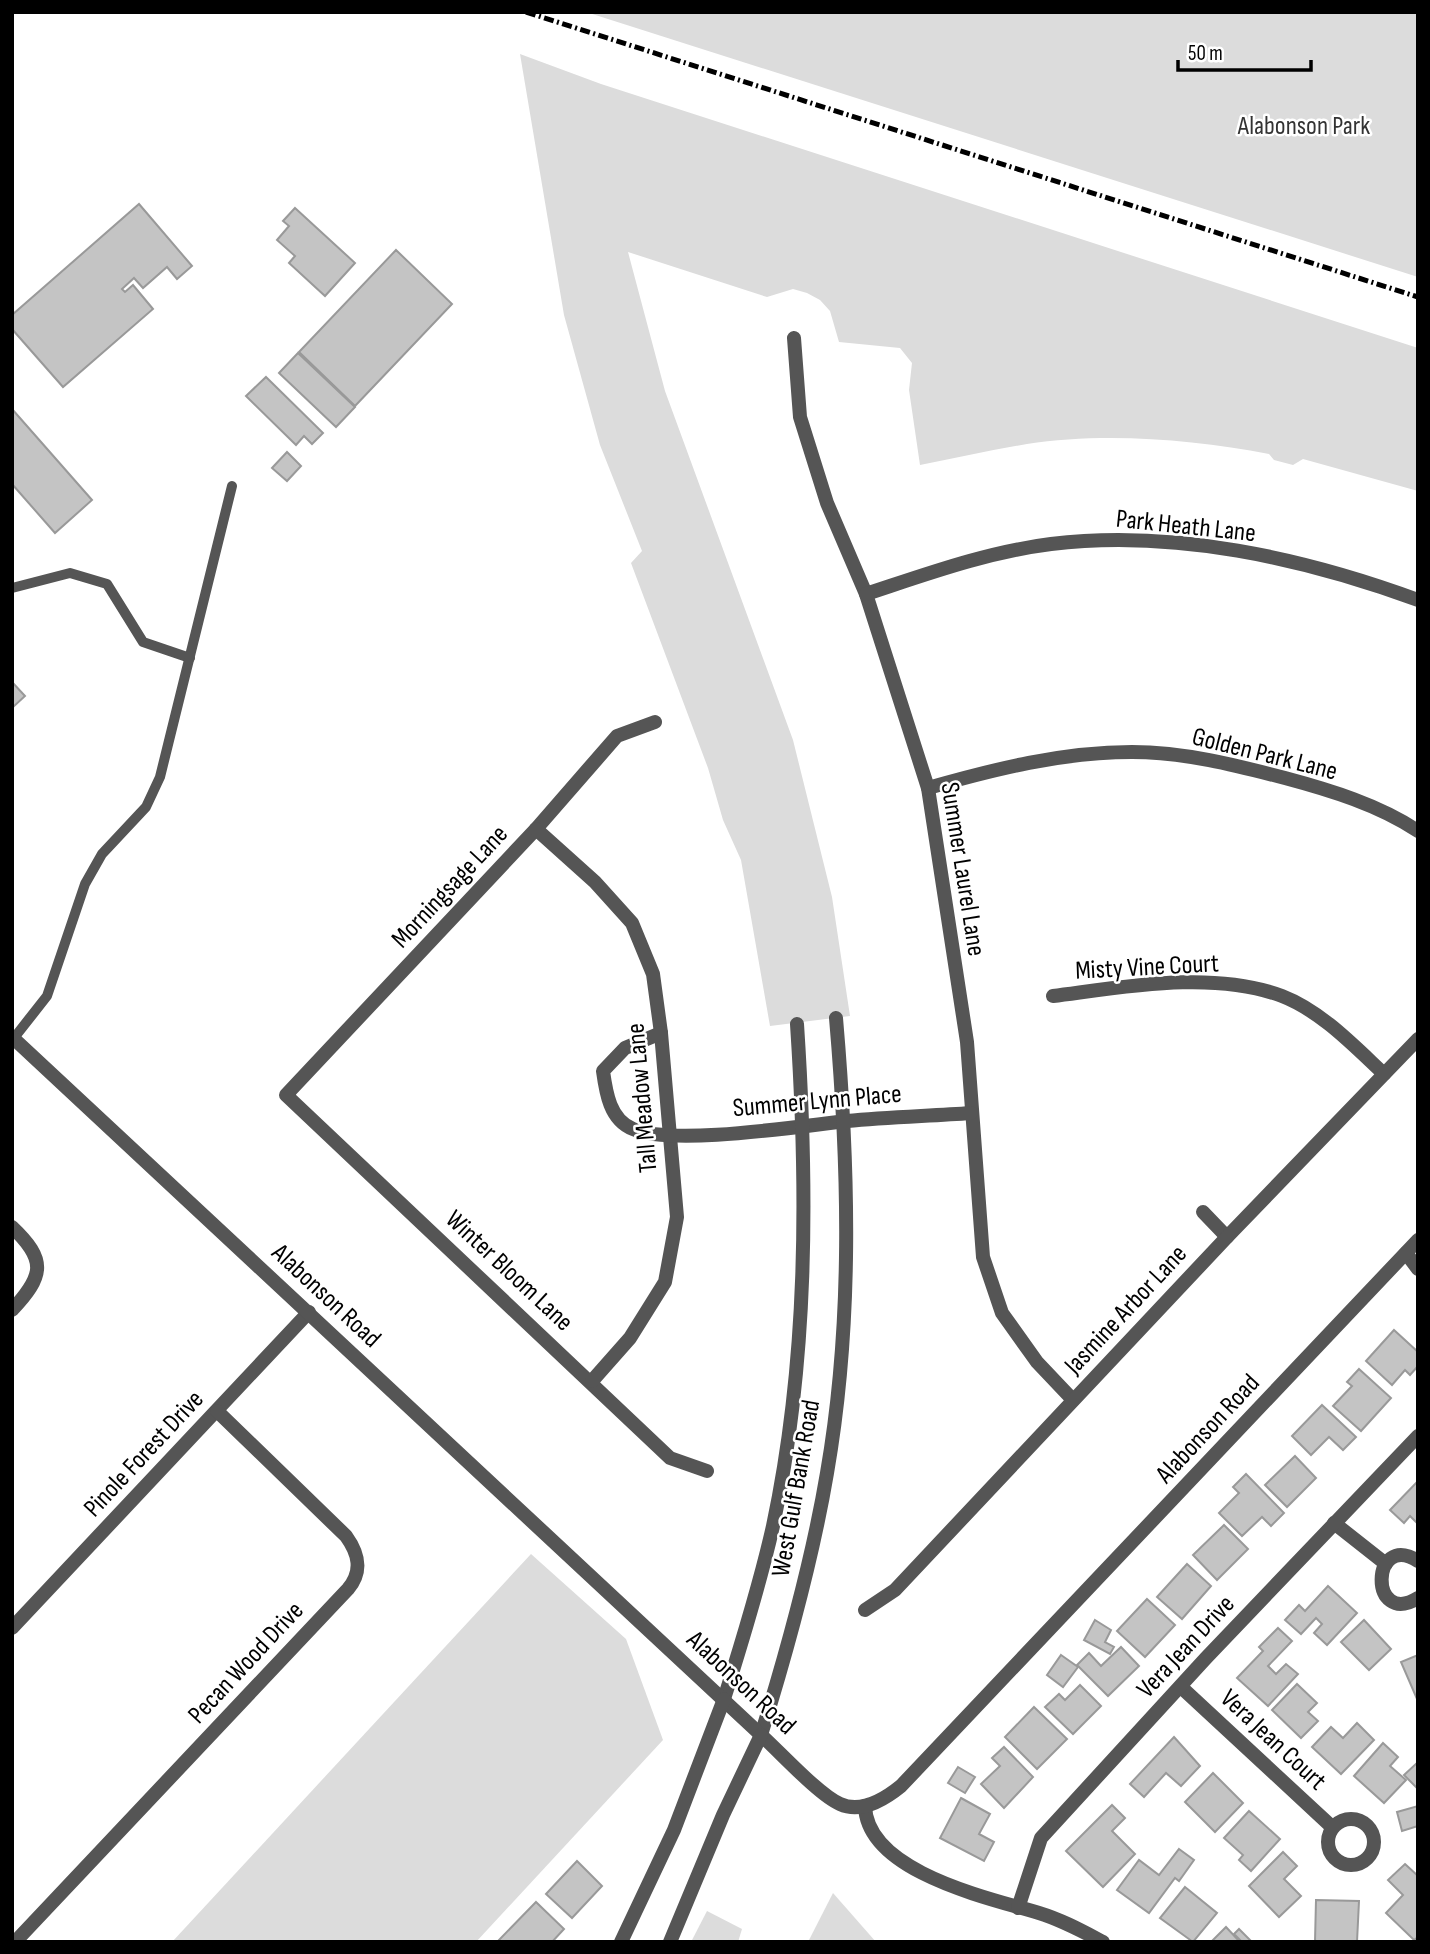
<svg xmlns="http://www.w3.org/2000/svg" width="1430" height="1954" font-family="'Sofia Sans Condensed',sans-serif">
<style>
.green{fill:#dcdcdc}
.building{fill:#c4c4c4;stroke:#999;stroke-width:2}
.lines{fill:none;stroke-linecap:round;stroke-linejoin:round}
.service{stroke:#555;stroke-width:10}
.minor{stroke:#555;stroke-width:14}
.tertiary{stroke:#555;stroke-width:14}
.rail{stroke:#000;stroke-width:5;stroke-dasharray:10 3.5 2 3.5;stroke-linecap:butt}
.labels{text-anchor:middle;stroke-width:5;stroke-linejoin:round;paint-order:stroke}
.park-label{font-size:26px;fill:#333;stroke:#fff}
.street-label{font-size:26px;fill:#000;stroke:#fff}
</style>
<rect width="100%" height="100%" fill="#fff"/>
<g class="green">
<polygon points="586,12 1418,12 1418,277"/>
<path d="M 520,54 L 601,84 L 1418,348 L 1418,491 L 1303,459 L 1293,465 L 1274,460 L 1269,454 C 1193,439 1103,432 1027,444 C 991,450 956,458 920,465 L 909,390 L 912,363 L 900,348 L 839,342 L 830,311 L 820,300 L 807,293 L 793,289 L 767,297 L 628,252 L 665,391 L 793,740 L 832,897 L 850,1016 L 770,1026 L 741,860 L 723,820 L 708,768 L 631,563 L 642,551 L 600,445 L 564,315 Z"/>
<polygon points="531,1554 626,1639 663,1740 476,1942 172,1942"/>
<polygon points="833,1893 876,1942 808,1942"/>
<polygon points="707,1911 742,1929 738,1942 691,1942"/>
</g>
<g class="building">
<polygon points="139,204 192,266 177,279 167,267 143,288 134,278 122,289 125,292 133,285 153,309 63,387 12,329 12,315"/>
<polygon points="295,208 355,263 325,296 289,263 295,256 277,240 289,226 283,221"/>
<polygon points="396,250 452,304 355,406 299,352"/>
<polygon points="298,353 355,407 336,427 279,373"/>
<polygon points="266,377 323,433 312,444 304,436 296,445 246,396"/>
<polygon points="12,409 92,500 55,533 12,484"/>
<polygon points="287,452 301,466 287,481 272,468"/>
<polygon points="12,682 25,696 12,708"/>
<polygon points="1394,1330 1418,1352 1418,1366 1410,1375 1405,1370 1392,1385 1366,1361"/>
<polygon points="1359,1369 1391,1398 1361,1431 1333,1406 1352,1386 1347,1382"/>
<polygon points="1322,1405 1356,1437 1343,1450 1329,1437 1311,1455 1292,1436"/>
<polygon points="1295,1456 1316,1478 1287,1507 1265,1485"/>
<polygon points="1246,1474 1284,1513 1271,1526 1262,1517 1242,1536 1219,1513 1239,1493 1233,1487"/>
<polygon points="1418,1481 1418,1524 1410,1516 1404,1523 1390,1510"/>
<polygon points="1224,1525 1248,1549 1217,1580 1193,1555"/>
<polygon points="1187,1564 1211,1586 1182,1619 1157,1597"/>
<polygon points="1328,1586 1357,1613 1327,1645 1314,1633 1322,1624 1316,1618 1301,1634 1285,1620 1299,1605 1305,1611"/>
<polygon points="1147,1599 1175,1625 1145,1657 1117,1631"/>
<polygon points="1095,1620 1111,1630 1105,1642 1114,1647 1110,1654 1084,1640"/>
<polygon points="1364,1620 1391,1649 1369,1670 1341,1642"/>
<polygon points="1278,1628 1292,1641 1268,1666 1276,1674 1286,1664 1298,1674 1268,1706 1237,1678 1263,1651 1259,1647"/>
<polygon points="1121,1647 1139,1666 1108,1696 1077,1665 1089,1653 1101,1666"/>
<polygon points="1061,1655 1078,1667 1063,1687 1047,1675"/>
<polygon points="1418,1655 1418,1699 1417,1699 1401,1662"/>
<polygon points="1297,1684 1317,1703 1308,1712 1318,1721 1301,1738 1272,1710"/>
<polygon points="1080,1685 1101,1706 1073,1734 1045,1707 1059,1694 1065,1700"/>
<polygon points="1034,1707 1067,1739 1037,1769 1005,1737"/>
<polygon points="1357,1723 1374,1740 1341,1774 1312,1747 1331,1727 1343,1738"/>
<polygon points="1174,1737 1200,1766 1181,1786 1166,1773 1144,1797 1130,1784"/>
<polygon points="1383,1743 1398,1757 1390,1766 1406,1780 1384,1803 1354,1776"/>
<polygon points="1004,1747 1033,1777 1004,1808 981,1784 1000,1766 992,1758"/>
<polygon points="1418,1762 1418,1789 1404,1775"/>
<polygon points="958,1767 975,1777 965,1793 948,1783"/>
<polygon points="1213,1773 1243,1803 1215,1832 1185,1802"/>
<polygon points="961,1798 990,1814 979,1834 994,1842 984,1861 940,1838"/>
<polygon points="1112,1805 1125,1818 1112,1831 1135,1854 1103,1887 1066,1851"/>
<polygon points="1418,1806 1418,1826 1402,1831 1397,1812"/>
<polygon points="1249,1811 1280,1839 1251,1871 1239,1860 1243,1855 1224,1838"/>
<polygon points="1179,1849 1194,1860 1179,1881 1175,1878 1149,1913 1117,1890 1139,1860 1159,1875"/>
<polygon points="1283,1852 1297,1866 1284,1879 1301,1896 1279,1917 1249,1886"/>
<polygon points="577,1861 602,1886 572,1918 546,1894"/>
<polygon points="1405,1864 1418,1876 1418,1937 1414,1940 1386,1913 1403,1895 1388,1880"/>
<polygon points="1185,1887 1217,1913 1193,1942 1160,1918"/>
<polygon points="1316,1900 1359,1901 1357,1942 1315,1942"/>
<polygon points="536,1902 564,1929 552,1942 498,1941"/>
<polygon points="1226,1927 1240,1942 1211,1942"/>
<polygon points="1239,1929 1250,1940 1248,1942 1242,1942 1234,1934"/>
</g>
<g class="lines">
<g class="service">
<polyline points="12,588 70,573 107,584 143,642 190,658"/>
<polyline points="14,1038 47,996 85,884 102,854 146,807 160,777 232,486"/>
</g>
<g class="minor">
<polyline points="794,338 800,417 827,503 866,594 928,788 967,1042 983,1257 1002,1313 1037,1362 1073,1400"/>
<path d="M 866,594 C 927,574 987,552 1051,544 C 1173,529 1304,558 1418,600"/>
<polyline points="655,722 617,736 536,829 286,1095 670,1458 707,1471"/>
<path d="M 928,788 C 995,769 1062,752 1132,752 C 1184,752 1235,765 1285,778 C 1330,790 1379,805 1418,831"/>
<polyline points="536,829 595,882 632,923 653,974 661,1033 677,1217 665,1282 630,1338 592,1381"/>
<path d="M 1053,996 C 1124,987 1213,970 1282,996 C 1321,1011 1354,1046 1384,1074"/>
<path d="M 661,1033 L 625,1048 L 603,1071 C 606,1093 610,1120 633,1129 C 674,1146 800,1126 847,1121 C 888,1117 930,1116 971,1113"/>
<polyline points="1203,1212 1227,1237"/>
<path d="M 12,1227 C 47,1260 44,1276 12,1310"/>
<polyline points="1406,1253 1418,1269"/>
<polyline points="1334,1523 1386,1564"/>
<path d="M 1418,1561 C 1370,1531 1369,1628 1418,1598"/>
<polyline points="865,1610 895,1590 1227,1237 1418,1039"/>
<polyline points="12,1628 309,1312"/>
<polyline points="1181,1687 1332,1827"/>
<path d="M 724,1699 C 742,1642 760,1584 773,1526 C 808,1361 808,1191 797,1024"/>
<path d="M 761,1735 C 788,1648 812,1562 827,1473 C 853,1323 849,1169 836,1018"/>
<path d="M 865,1806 C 867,1872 989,1898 1039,1913 C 1062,1920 1082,1931 1103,1942"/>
<circle cx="1351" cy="1842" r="23"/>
<polyline points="1018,1908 1041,1838 1206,1658 1418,1436"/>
<path d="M 15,1942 L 348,1589 C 363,1571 359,1554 346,1536 L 217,1411"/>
</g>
<g class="tertiary">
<path d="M 12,1037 L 761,1735 C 780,1752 819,1795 840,1804 C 862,1814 885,1799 901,1786 L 1418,1240"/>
<polyline points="621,1942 674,1830 724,1699"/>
<polyline points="670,1942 723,1815 761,1735"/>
</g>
<polyline class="rail" points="526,12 1418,297"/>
</g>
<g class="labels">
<g class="park-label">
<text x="1304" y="134">Alabonson Park</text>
</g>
<g class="street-label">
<text transform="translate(1186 525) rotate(6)" y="9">Park Heath Lane</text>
<text transform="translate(1265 753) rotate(14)" y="9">Golden Park Lane</text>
<text transform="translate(964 869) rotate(81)" y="9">Summer Laurel Lane</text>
<text transform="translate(449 886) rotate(-47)" y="9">Morningsage Lane</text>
<text transform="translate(1147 966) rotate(-3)" y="9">Misty Vine Court</text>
<text transform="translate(641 1098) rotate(-95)" y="9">Tall Meadow Lane</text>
<text transform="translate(817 1100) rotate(-5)" y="9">Summer Lynn Place</text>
<text transform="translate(510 1270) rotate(43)" y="9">Winter Bloom Lane</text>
<text transform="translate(327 1295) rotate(43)" y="9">Alabonson Road</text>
<text transform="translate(1125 1309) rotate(-47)" y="9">Jasmine Arbor Lane</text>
<text transform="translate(1207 1428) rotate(-47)" y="9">Alabonson Road</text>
<text transform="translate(143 1453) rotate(-47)" y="9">Pinole Forest Drive</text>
<text transform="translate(795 1488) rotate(-80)" y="9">West Gulf Bank Road</text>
<text transform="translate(1185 1646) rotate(-47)" y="9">Vera Jean Drive</text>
<text transform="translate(245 1662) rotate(-47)" y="9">Pecan Wood Drive</text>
<text transform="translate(742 1682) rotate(43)" y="9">Alabonson Road</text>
<text transform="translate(1274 1739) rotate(43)" y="9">Vera Jean Court</text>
</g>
</g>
<rect width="1430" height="1954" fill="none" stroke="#000000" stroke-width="28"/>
<path d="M1178 60v10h133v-10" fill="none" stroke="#000000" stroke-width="3.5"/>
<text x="1188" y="60" font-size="21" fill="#000000" stroke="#ffffff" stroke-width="5" paint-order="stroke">50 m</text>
</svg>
